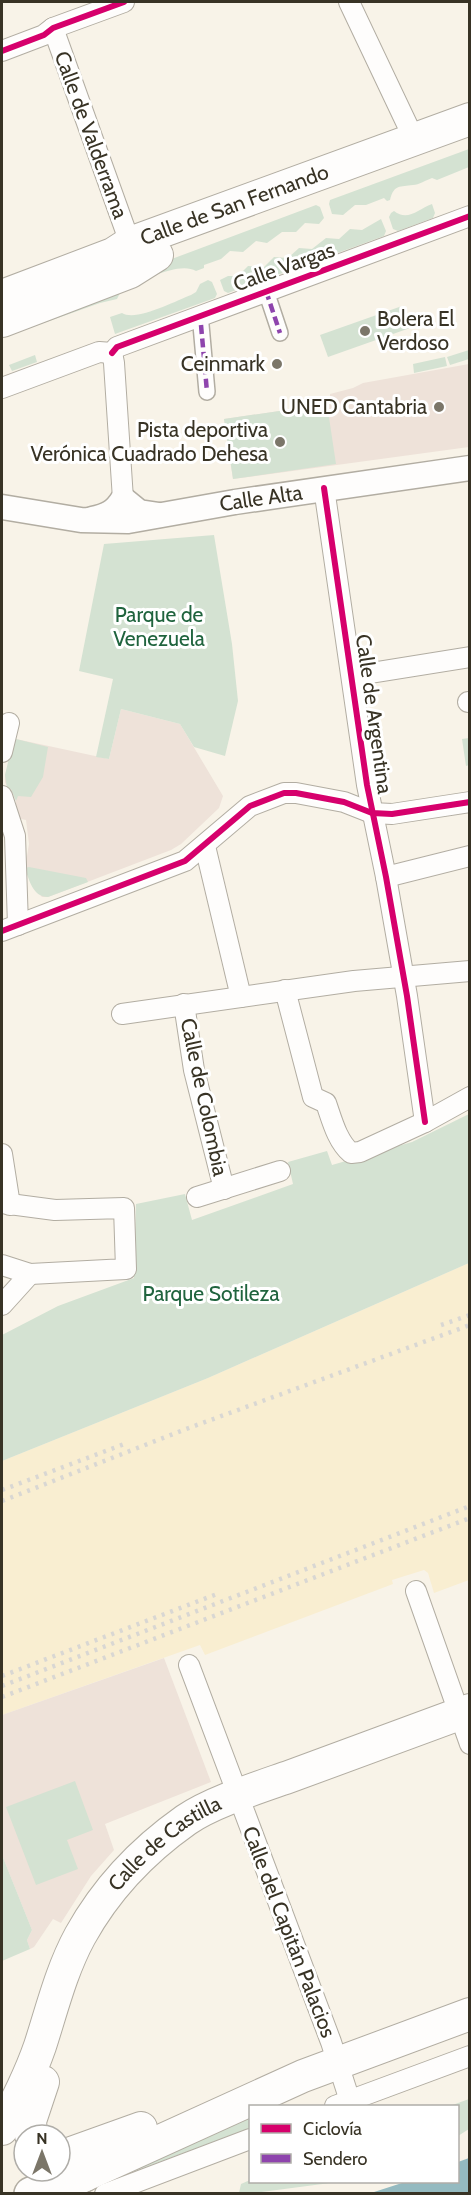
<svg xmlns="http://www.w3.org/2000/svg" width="471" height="2195" font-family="Cabin,sans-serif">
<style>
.built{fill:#f9eed1}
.education{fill:#eee2d9}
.green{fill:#d4e2d2}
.water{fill:#94bac0}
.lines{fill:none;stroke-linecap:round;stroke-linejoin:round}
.pedestrian-casing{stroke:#b2ada2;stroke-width:18}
.minor-casing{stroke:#b2ada2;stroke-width:22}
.tertiary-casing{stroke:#b2ada2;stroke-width:27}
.primary-casing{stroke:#b2ada2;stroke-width:34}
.motorway-casing{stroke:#b2ada2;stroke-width:36}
.pedestrian{stroke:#fefdfc;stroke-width:15}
.minor{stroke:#fefdfc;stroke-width:20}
.tertiary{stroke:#fefdfc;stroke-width:24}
.primary{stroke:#fefdfc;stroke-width:32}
.motorway{stroke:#fefdfc;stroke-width:33}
.rail{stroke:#d9d7d3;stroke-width:4.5;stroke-dasharray:3 6;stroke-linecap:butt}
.quiet{stroke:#8e44ad;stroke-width:4.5;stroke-dasharray:9 4.5;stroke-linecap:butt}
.cycleway-casing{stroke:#fff;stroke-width:10}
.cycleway{stroke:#d6006c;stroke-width:6}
.poi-dot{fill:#7b7669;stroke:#fff;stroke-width:2}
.labels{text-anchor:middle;stroke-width:6;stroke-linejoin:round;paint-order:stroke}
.street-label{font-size:21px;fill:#383325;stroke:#fff}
.poi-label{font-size:21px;fill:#383325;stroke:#fff;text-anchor:end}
.park-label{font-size:21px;fill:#20643e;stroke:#fff}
</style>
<rect width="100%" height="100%" fill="#f8f3e8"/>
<polygon class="built" points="469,1263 469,1580 434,1593 428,1573 424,1570 392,1580 393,1584 205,1655 200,1645 2,1715 2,1461 208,1378"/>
<g class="education">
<polygon points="469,364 469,447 233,479 224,419 327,404 330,399 330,394 353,388 363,383"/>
<polygon points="121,709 180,724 223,796 219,808 181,844 171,850 48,897 42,897 33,887 25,868 29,844 26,820 17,818 15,813 16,801 11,789 8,789 5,782 5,775 16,739 109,759"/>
<polygon points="164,1658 211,1782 105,1824 114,1850 91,1876 61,1923 53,1919 34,1947 30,1949 27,1940 32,1930 2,1855 2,1715"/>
</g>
<g class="green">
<path d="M 469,149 L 469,167 L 437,180 L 432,178 C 426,180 419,185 413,185 C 400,187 394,184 390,200 L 387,201 L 384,198 L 366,205 L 355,205 L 343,215 L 332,214 L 329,204 L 330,200 Z"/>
<path d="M 432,204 L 435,213 L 433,218 L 398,231 L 393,229 L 389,217 L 391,213 L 394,211 C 408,222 418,209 432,204 Z"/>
<path d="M 316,205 L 320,207 L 324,218 L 319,224 L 305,223 L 296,232 L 282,232 L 267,243 L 256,241 L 243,252 L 230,251 L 221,259 L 204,265 L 204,268 L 196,271 C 180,261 144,280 127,287 L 121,291 L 117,299 L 100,303 L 24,330 L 20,330 L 145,269 Z"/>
<polygon points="381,219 386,231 384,236 228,293 224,291 220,280 228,276 238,276 248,266 264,267 274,257 288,258 299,248 312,249 326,238 339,239 350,229 362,230"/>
<path d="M 208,280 L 212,282 L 217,294 L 215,298 L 115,334 L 110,317 L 122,313 C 136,322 175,301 191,295 L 196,292 L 200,284 Z"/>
<polygon points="402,306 410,328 328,357 320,335"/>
<polygon points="469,350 469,359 450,365 447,357"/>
<polygon points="35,355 37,362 12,371 9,365"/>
<polygon points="445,357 447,366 414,373 413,364"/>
<polygon points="327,404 336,464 233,479 224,419"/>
<polygon points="214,535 232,644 238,701 225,756 194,747 180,724 121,709 109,759 96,757 113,679 79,671 104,544"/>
<polygon points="469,738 469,765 466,766 462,739"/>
<polygon points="16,739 48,747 43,777 31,797 18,796 16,801 11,789 7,788 5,775 13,741"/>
<path d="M 29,867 L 86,878 L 88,882 L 48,897 C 33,897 29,880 25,868 Z"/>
<polygon points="469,1114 469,1263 208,1378 2,1461 2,1335 58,1306 134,1278 136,1204 185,1194 192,1220 293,1184 288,1162 327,1151 332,1165 412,1142"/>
<polygon points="75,1781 93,1830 67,1840 78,1869 36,1885 6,1807"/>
<polygon points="2,1855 32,1930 27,1940 30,1949 2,1961"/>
<polygon points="469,2099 469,2129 458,2136 458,2106 450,2106"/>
<polygon points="250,2113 250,2128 103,2183"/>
<polygon points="250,2180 329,2182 330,2183 254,2193 239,2193 241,2184"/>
</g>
<polygon class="water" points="469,2158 469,2193 371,2193 405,2182 458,2182 458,2162"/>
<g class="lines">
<defs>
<g id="pedestrian">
<polyline points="266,291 280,333"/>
<polyline points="201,325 207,392"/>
</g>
<g id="minor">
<polyline points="349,2 414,139"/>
<polyline points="53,28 130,243"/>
<polyline points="2,51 44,35 53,28 124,2"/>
<polyline points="112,353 117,347 470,216"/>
<polyline points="112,353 114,363 123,499"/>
<polyline points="2,388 99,352 112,353"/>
<polyline points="324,488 367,785 386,877 407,996 425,1122"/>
<polyline points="352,676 470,657"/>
<polyline points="468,702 470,702"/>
<polyline points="2,752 9,723"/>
<polyline points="2,796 15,836 18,925"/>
<polyline points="205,846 241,997"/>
<polyline points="386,877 470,856"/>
<polyline points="2,931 185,861 250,806 284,793 296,793 344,802 372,813 392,814 470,802"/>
<path d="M 285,990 L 313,1097 L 326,1103 C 332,1120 337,1141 351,1153 L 360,1152 L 425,1122 L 470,1097"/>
<polyline points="184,1004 194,1070 224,1189"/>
<polyline points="122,1014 354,981 470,971"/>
<polyline points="2,1154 10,1205"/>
<polyline points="197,1197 280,1171"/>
<polyline points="2,1203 55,1210 124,1208 126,1269 30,1274 2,1265"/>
<polyline points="2,1305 30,1274"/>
<polyline points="416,1591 470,1744"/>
<polyline points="189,1665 331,2042 350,2101"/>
<polyline points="335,2106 470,2056"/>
<polyline points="105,2194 250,2139"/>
</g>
<g id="tertiary">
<path id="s1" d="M 2,507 L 81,520 L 128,521 L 235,502 L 470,468"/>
<path d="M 92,519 C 107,516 115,512 123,499 L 139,512 L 159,515"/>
</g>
<g id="primary">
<path id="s2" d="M 2,296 L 113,254 L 130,243 L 470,119"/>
<polyline points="2,321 130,272 157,255"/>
<path id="s3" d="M 2,2129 C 16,2102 30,2075 40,2046 C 52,2009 61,1971 80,1936 C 106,1889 142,1851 186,1820 C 212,1802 260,1787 291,1776 C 350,1754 410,1732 470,1710"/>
<polyline points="31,2135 30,2121 43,2082"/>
<polyline points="60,2157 141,2128"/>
<polyline points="61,2186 303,2076 470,2014"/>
</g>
<polyline id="motorway" points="31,2194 84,2175"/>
</defs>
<use href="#pedestrian" class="pedestrian-casing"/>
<use href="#minor" class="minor-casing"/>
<use href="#tertiary" class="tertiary-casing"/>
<use href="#primary" class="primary-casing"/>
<use href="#motorway" class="motorway-casing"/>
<use href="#pedestrian" class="pedestrian"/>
<use href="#minor" class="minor"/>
<use href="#tertiary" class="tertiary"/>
<use href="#primary" class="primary"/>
<use href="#motorway" class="motorway"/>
<g class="rail">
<polyline points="441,1325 470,1315"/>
<polyline points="2,1490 127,1443"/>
<polyline points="2,1501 186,1429 470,1325"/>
<polyline points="2,1676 217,1594"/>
<polyline points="2,1686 470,1506"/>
<polyline points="2,1697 470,1518"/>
</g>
<g class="quiet">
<polyline points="266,291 280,333"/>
<polyline points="201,325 207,392"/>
</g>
<defs>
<g id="cycleway">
<polyline points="2,51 44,35 53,28 124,2"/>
<polyline points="112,353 117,347 470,216"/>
<polyline points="324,488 367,785 386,877 407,996 425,1122"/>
<polyline points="2,931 185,861 250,806 284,793 296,793 344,802 372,813 392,814 470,802"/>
</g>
</defs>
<use href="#cycleway" class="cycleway-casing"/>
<use href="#cycleway" class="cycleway"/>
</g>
<g class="poi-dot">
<circle cx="365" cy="331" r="6"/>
<circle cx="277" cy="364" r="6"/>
<circle cx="439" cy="407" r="6"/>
<circle cx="280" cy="442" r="6"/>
</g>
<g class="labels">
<g class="street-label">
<text transform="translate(91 135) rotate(70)" y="7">Calle de Valderrama</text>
<text dy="7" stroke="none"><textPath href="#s2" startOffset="250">Calle de San Fernando</textPath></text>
<text transform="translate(284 267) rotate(-20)" y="7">Calle Vargas</text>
<text dy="7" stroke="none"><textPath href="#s1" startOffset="262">Calle Alta</textPath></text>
<text transform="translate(374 714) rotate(82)" y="7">Calle de Argentina</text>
<text transform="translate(204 1097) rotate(78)" y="7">Calle de Colombia</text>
<text dy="7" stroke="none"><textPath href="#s3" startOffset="336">Calle de Castilla</textPath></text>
<text transform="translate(289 1932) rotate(69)" y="7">Calle del Capitán Palacios</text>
</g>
<g class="poi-label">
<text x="377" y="326" text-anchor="start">Bolera El<tspan x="377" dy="24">Verdoso</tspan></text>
<text x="265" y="371">Ceinmark</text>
<text x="427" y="414">UNED Cantabria</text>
<text x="268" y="437">Pista deportiva<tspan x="268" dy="24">Verónica Cuadrado Dehesa</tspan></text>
</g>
<g class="park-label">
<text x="159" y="622">Parque de<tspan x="159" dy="24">Venezuela</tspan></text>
<text x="211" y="1301">Parque Sotileza</text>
</g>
</g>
<rect width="471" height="2195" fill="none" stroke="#383325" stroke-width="6"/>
<rect x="249" y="2105" width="210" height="78" fill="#ffffff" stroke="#afada8" stroke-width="1.5"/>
<rect x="261" y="2124" width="30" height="9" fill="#d6006c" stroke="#afada8" stroke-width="1.5"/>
<text x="303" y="2135" font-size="18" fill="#383325">Ciclovía</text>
<rect x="261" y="2154" width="30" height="9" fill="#8e44ad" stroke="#afada8" stroke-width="1.5"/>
<text x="303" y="2165" font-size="18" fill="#383325">Sendero</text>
<g transform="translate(42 2153)"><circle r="28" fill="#ffffff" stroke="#afada8" stroke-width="1.5"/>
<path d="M0-4.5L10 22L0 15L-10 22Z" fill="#7b7669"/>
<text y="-9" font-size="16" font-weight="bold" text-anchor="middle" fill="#383325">N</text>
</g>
</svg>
